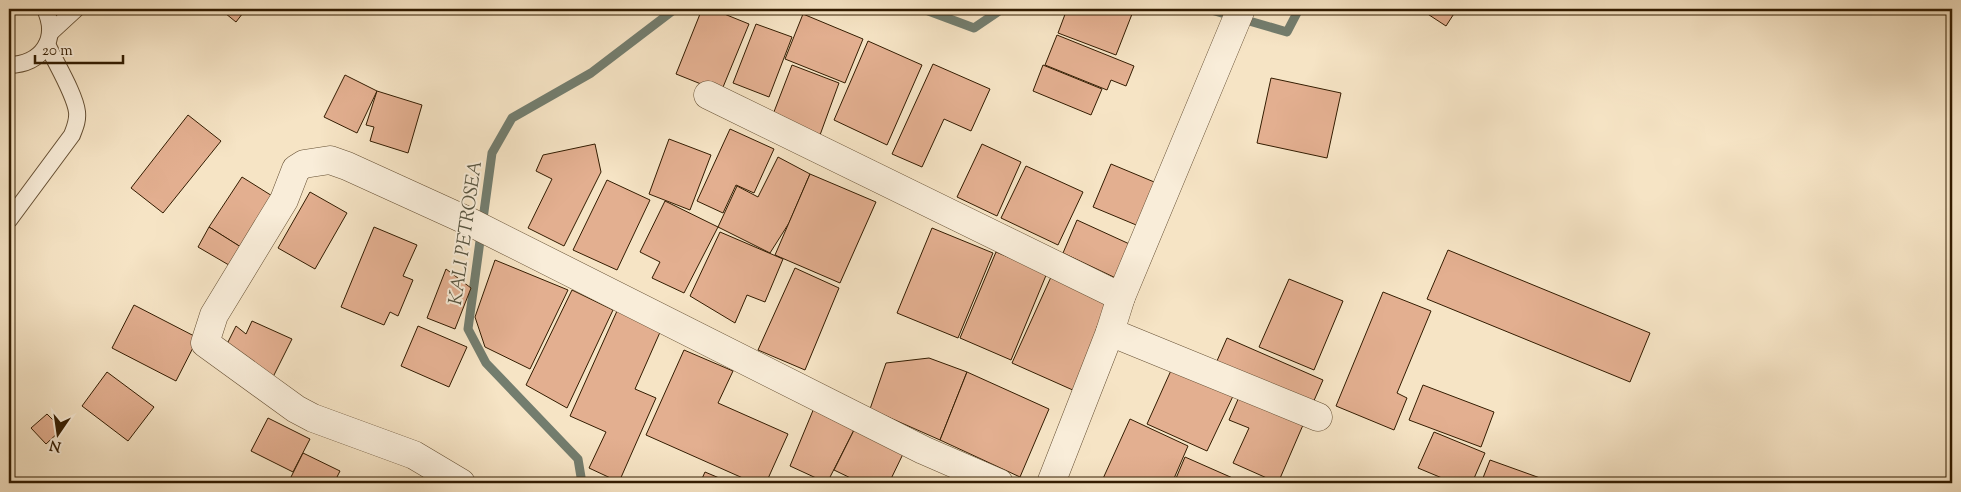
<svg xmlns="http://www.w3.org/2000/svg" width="1961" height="492" font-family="'Sorts Mill Goudy',serif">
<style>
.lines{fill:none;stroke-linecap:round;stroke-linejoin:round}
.stream{stroke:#737d6e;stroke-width:9}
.building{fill:#e3af90;stroke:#331c01}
.service-casing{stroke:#644e32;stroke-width:18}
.minor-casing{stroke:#644e32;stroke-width:29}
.service{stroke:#f9edd9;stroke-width:16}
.minor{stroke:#f9edd9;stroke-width:28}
.labels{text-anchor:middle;stroke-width:4;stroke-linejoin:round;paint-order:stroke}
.water-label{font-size:19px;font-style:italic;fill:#585541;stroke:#f9edd9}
</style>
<rect width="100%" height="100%" fill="#f6e4c5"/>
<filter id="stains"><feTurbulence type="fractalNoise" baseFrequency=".004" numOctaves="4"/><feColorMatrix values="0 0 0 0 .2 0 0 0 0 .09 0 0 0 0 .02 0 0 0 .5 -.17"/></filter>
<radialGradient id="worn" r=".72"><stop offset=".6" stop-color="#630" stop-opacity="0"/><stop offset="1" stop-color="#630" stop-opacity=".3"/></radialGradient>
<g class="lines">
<g class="stream">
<polyline points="923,9 974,28 1002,9"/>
<polyline points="1208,9 1287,32 1299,9"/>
<polyline points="582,483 578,459 486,363 468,329 492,153 512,118 591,73 675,9"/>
</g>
</g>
<g class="building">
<polygon points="220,9 246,9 236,22"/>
<polygon points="702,9 712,9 749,24 721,92 676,74"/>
<polygon points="1067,9 1134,9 1116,55 1058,33"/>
<polygon points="1420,9 1457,9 1446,26"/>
<polygon points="803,14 863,39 845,83 785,59"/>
<polygon points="756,24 792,37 769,97 733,83"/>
<polygon points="1057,35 1134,66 1126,86 1111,80 1107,90 1045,65"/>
<polygon points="868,41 922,65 887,145 834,120"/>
<polygon points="933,64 990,89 971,131 944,119 922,167 892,154"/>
<polygon points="792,65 839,83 820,135 772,117"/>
<polygon points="1043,65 1102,89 1091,115 1033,91"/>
<polygon points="345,75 377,91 357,133 324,117"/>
<polygon points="1271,78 1341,93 1327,158 1257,143"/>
<polygon points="377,91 422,105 408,153 370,141 374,127 366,125"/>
<polygon points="188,115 221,141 163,213 131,188"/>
<polygon points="730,129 774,149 754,193 736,185 723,213 697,201"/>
<polygon points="669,139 711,155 690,210 649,194"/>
<polygon points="595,144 601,172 564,246 528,228 552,179 536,171 543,155"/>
<polygon points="982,144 1021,162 997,216 957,197"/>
<polygon points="778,157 810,174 789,223 770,253 718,227 737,186 758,197"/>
<polygon points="1111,164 1159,184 1141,227 1093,207"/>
<polygon points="1026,166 1083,192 1058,245 1001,218"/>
<polygon points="810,174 876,202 840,283 775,255"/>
<polygon points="242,177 277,199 244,249 209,227"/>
<polygon points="607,180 650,200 617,270 573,250"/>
<polygon points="310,192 347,213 315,269 278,248"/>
<polygon points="665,201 718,227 684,293 652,278 660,262 640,252"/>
<polygon points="1077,220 1136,247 1120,280 1063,253"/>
<polygon points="209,227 244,249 234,268 198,247"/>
<polygon points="374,227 417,245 403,276 413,280 398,316 390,312 384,325 341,307"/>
<polygon points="932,228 993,253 958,338 897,313"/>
<polygon points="720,232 783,259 765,302 747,295 735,323 690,296"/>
<polygon points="1448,250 1650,333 1630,382 1427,299"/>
<polygon points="996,252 1047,273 1011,360 960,338"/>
<polygon points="495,260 568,290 530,369 485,347 475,317"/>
<polygon points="795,268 839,288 805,370 758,350"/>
<polygon points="446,269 471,288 455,329 427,318"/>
<polygon points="1051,277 1113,304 1075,391 1012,363"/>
<polygon points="1289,279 1343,301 1314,370 1259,347"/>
<polygon points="572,290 613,310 567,408 526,385"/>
<polygon points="1383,292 1431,311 1397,393 1407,398 1394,430 1336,406"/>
<polygon points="134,305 198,338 176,381 112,348"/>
<polygon points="617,311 661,330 635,389 656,398 619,482 589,468 606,432 570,416"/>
<polygon points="252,321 292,339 270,383 225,348 236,326 246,334"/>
<polygon points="418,326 467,347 449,387 401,366"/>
<polygon points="1227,338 1323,380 1309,412 1213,370"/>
<polygon points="684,350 733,371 718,403 788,434 766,483 754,483 646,435"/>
<polygon points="929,358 967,372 940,440 870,409 886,363"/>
<polygon points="1173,366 1234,394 1207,451 1147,424"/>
<polygon points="107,372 154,407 128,441 82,406"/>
<polygon points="967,372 1049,409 1020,477 940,440"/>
<polygon points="1423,385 1494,412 1481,447 1409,420"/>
<polygon points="1239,397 1303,425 1278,483 1233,463 1249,428 1229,420"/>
<polygon points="814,408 854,430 827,483 790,466"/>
<polygon points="47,414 62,429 46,444 31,428"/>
<polygon points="268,418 310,439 293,472 251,451"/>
<polygon points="1130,419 1188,446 1172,483 1101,483"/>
<polygon points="854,430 903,454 889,483 861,483 834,470"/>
<polygon points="1434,432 1485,453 1472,483 1454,483 1418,468"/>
<polygon points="303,453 340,471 334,483 288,483"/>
<polygon points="1185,457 1244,483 1174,483"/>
<polygon points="1490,460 1554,483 1481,483"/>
<polygon points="705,472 731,483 700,483"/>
</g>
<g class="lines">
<defs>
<g id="service">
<polyline points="50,33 76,9"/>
<path d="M 9,65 C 42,64 59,39 45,9"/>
<path d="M 9,220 L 72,135 C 75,127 78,121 77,112 C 75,94 55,62 47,44"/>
</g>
<g id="minor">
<polyline points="708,95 1121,297"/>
<polyline points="1110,332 1318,417"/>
<polyline points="461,483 414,455 313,418 296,409 205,343 214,315 284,200 296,169 304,164 330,160 347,166 470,222 923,450 999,483"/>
<polyline points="1051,483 1110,332 1121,297 1241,9"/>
</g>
</defs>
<use href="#service" class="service-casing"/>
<use href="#minor" class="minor-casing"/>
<use href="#service" class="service"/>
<use href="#minor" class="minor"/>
</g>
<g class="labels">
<g class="water-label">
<text transform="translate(464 233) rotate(-82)" y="7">KALI PETROSEA</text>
</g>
</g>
<rect width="1961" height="492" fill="none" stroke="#f6e4c5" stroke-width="30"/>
<rect x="10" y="10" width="1941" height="472" fill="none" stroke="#331c01" stroke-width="2.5"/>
<rect x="15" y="15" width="1931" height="462" fill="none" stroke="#331c01"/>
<g transform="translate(58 434) rotate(193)" stroke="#f9edd9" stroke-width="4" paint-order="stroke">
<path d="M0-4L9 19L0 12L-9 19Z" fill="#331c01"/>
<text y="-8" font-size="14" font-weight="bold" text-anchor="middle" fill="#331c01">N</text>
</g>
<path d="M35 55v8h88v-8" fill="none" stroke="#331c01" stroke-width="2.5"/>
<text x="42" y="55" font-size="15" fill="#331c01" stroke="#f9edd9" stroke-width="4" paint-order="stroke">20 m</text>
<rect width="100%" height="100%" filter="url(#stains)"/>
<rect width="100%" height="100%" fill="url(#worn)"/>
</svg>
